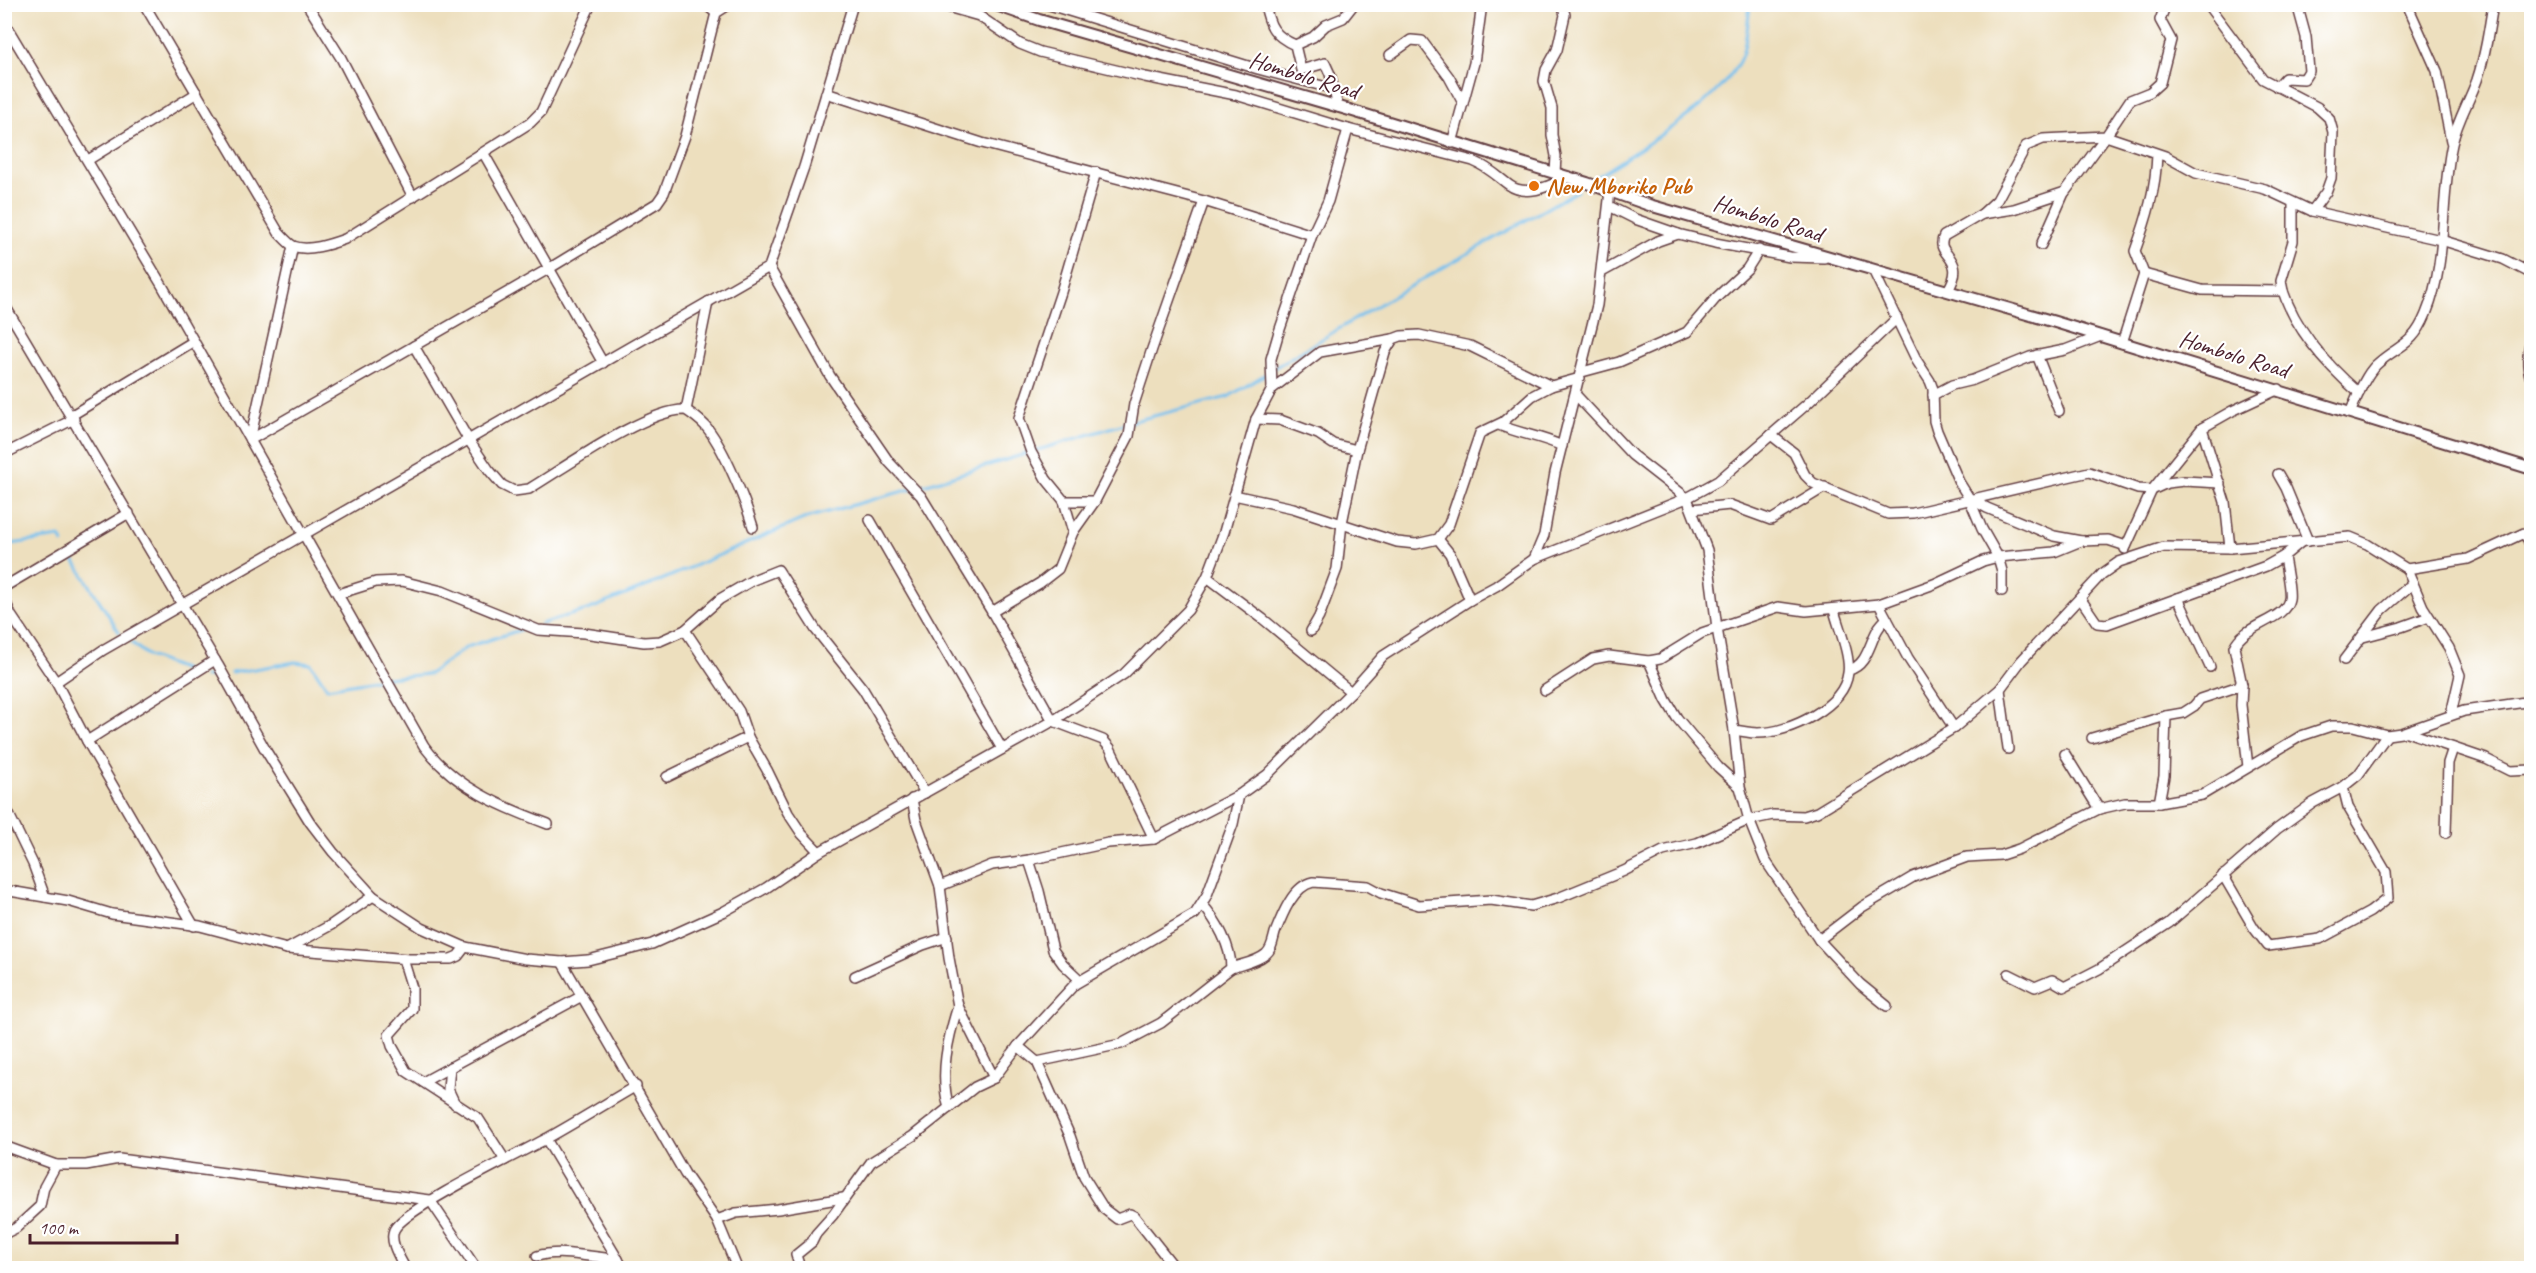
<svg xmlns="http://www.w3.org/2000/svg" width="2536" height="1273" font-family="Caveat,sans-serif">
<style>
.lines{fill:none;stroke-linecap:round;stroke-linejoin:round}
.stream{stroke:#75c0ee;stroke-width:3}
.minor-casing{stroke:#623c41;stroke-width:12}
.tertiary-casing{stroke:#623c41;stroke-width:14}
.minor{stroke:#fff;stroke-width:9}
.tertiary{stroke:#fff;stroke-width:10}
.food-dot{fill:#e8710a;stroke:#fff;stroke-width:2}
.labels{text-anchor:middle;stroke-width:4.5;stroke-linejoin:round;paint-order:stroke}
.street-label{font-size:24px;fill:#4a1f2b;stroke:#fff}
.food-label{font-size:24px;font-weight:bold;fill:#c56008;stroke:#fff;text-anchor:start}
</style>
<rect width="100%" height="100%" fill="#fff"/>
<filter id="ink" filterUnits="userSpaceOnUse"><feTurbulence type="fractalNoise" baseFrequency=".0167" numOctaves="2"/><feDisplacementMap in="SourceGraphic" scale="12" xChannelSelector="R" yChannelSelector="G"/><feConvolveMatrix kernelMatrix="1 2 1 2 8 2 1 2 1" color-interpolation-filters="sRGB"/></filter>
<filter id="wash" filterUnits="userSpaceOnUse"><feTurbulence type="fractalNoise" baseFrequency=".008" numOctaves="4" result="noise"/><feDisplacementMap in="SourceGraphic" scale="24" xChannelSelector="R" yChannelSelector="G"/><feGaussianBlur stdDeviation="1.35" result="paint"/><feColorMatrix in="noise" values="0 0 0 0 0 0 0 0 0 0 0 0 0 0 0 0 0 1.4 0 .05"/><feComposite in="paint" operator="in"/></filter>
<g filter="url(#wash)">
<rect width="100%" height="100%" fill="#eddfbe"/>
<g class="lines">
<g class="stream">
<path d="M 1598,176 C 1640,147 1723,103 1742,55 C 1747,40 1748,20 1750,4"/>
<polyline points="1274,368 1390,298 1577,191"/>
<polyline points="917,487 1130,422 1228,397 1269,372"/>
<polyline points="4,545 60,537 63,543"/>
<polyline points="72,557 119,632"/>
<polyline points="541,624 590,609 650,585 806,518 911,489"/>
<polyline points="132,643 148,656 185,670"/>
<polyline points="231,673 295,662 311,664 327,688 386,678 429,674 467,647 520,630"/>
<polyline points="205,677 215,676"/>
</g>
</g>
</g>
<g filter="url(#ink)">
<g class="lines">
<defs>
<g id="minor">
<path d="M 144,4 L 279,233 C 283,237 288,243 293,246 C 308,252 331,244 345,239 L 530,123 L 541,112 L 591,4"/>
<polyline points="307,4 341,58 413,197"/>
<polyline points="705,4 716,13"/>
<path d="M 937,4 L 979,16 L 1020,44 L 1040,52 L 1145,77 L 1236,95 L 1348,129 L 1473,161 C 1488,167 1497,176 1509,185 C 1527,198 1551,185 1569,177"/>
<polyline points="1046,4 1258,69 1334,89"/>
<path d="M 1265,4 C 1269,26 1274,36 1295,45 L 1301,70 L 1325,63 L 1330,74 L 1338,107"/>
<polyline points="2207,4 2263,79 2317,107 2329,118 2333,132 2331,178 2326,192 2312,211"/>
<polyline points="2407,4 2437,71 2451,141"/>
<path d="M 4,22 L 163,287 L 424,746 C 454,787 502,807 548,824"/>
<polyline points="1295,45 1313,37 1326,25 1343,18 1354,4"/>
<polyline points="1390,55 1411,40 1422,41 1449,77 1463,103"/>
<polyline points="2277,87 2285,78 2304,79 2309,71 2306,37 2297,4"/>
<polyline points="826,93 982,143 1204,201 1312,235"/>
<polyline points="1452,143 1474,63 1482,4"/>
<polyline points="484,154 603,363"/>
<polyline points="88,160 197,93"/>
<polyline points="1555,173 1556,156 1552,135 1552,108 1544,81 1546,70 1557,50 1565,15 1562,4"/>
<polyline points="1609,206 1635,219 1678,234"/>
<polyline points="1982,214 2014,209 2065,192 2106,136 2165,156 2196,173 2265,189 2312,211 2441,240 2503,259 2532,274"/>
<polyline points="2041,245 2064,193"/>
<polyline points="769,267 830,376 889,462 921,496 992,612"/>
<polyline points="1873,270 1917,361 1930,381 1933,389 1934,421 1937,431 1959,482 1969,498 1987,508 2054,536 2081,541 2108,540 2126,546"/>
<polyline points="1602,272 1658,241 1678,234 1715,243 1790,257 1824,258"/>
<path d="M 2144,274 L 2135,251 C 2147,218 2156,188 2157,154"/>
<path d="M 1948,290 C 1969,256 1933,256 1944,236 L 1982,214 L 1997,200 L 2026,146 L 2043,139 L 2106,136 L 2130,100 L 2150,92 L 2160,83 L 2171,40 L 2160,20 L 2166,4"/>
<path d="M 2283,291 C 2296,331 2328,366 2359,393"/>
<polyline points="4,304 218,665 266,751 310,822 333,852 373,896 422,928 465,947 526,959 562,962 588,960 652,944 723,912 766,888 819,852 1053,721 1124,674 1188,610 1207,577 1224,532 1256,419 1272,389 1320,352 1393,339"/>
<path d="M 2532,335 C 2528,351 2525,366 2532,381"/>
<polyline points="2122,343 2144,274 2202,290 2283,291 2281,281 2293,241 2293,203"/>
<path d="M 414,346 L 468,439 L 489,470 L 502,485 L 514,491 L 529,489 C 564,468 648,408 686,410 C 694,416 702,421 708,429 C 725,451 745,500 753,527"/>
<polyline points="2037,355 2059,411"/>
<polyline points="1582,372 1619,362 1687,332 1716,298 1747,269 1759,250"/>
<polyline points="1272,389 1271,359 1278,335 1312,235 1328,201 1348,129"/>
<polyline points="1576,395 1632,455 1687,498 1707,550 1717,628 1734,730 1740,787 1749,820 1765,860 1819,940 1860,984 1887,1006"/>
<polyline points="1933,395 1952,385 1973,380 2030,357 2065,350 2101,336"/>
<polyline points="686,410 708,302"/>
<path d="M 2350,413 C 2357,398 2364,377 2376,365 C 2398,344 2412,348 2426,314 C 2448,261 2440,199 2452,144 C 2457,121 2469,102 2477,80 C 2485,56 2489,30 2493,4"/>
<polyline points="72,415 194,341"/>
<polyline points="1256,419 1280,420 1318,434 1333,444 1357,450 1342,523 1337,569 1319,617 1311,631"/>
<path d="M 1499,425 C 1520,434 1541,436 1562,446"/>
<polyline points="2202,428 2225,502 2230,548"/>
<polyline points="1771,435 1794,453 1805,475 1813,483 1888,514 1913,513 2089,472 2138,489 2152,490 2167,483 2184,481 2220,483"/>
<polyline points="250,440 550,268 657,203 664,193 685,136 716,13 730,4"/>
<polyline points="250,440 293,246"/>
<polyline points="1357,450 1385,352 1393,339 1401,336 1419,335 1470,346 1551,386"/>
<polyline points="4,454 74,419"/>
<polyline points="2278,474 2286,488 2308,541"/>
<polyline points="1234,495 1293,508 1397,542 1416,544 1438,539 1449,524 1480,433 1503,422 1532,396 1551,386 1580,378"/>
<polyline points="1969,498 1982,529 1998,557 2002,571 2002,591"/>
<polyline points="1064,501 1095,501"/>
<polyline points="1692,509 1730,505 1771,520 1825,487"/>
<polyline points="870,520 1002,749"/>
<polyline points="1073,532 1064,501 1046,479 1031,452 1019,418 1061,292 1096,172"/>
<polyline points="1438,539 1450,554 1470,600"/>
<polyline points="2125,549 2152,490 2202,428 2232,411 2279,389"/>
<polyline points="1534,559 1687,498 1718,481 1807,404 1897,318"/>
<polyline points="2407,569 2423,607 2449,648 2460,675 2451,714"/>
<polyline points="1207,577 1263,619 1351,692"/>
<polyline points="4,587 129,513"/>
<polyline points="338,594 376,582 402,581 442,591 538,630 584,633 644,642 660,641 685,630 720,599 753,580 778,570 816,630 863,689 925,793"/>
<polyline points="4,598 11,615 56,682 87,741 194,926"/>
<polyline points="2080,598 2097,623 2107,624 2266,566 2284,556 2301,542"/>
<polyline points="2178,598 2210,667"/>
<polyline points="1879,604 1908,658 1954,728"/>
<polyline points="685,630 739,711 748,737 767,770 788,813 802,834 819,852"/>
<polyline points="2363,637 2401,627 2429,617"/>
<polyline points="2344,660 2382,610 2413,583"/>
<polyline points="1649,661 1666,700 1677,718 1718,767 1740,787"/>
<path d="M 1849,670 C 1872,664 1869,631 1887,619"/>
<polyline points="56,682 103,650 769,267 804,167 853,4"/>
<polyline points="2000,689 2008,749"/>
<polyline points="1545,690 1593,659 1609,656 1649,661 1660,659 1702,633 1778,607 1806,611 1879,604 1934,584 1983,561 1998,557 2054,552 2081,541"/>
<path d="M 1734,730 C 1742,731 1750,733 1758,733 C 1789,733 1844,707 1848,673 C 1851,656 1838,626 1834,610"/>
<polyline points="2407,732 2486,759 2510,771 2532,770"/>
<polyline points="2092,738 2166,716"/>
<polyline points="87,741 215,660"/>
<polyline points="2065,754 2099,809"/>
<path d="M 2248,767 L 2241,705 L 2242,685 L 2234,647 C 2245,623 2285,621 2289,599 C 2291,589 2285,567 2284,556"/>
<polyline points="667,777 748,737"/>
<polyline points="912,799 916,820 940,886 992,865 1029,860 1108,843 1154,839 1239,795 1267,775 1351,692 1383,656 1470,600 1496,586 1534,559 1544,535 1555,473 1597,305 1610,191"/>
<polyline points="2159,803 2164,776 2166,716 2183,713 2194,706 2200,699 2242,685"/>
<polyline points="4,804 33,864 45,897"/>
<polyline points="2446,833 2448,763 2453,748"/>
<polyline points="1154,839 1110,748 1103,740 1053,721 992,612 1040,583 1058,569 1073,532 1095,501 1129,436 1134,404 1152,349 1204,201"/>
<polyline points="1029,860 1039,891 1053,950 1063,964 1080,980"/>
<polyline points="2223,875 2254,928 2268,946 2320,939 2370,912 2388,898 2386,872 2348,807 2343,787"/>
<polyline points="940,886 949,958 958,1006 994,1078"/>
<polyline points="4,890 68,901 112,914 200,926 287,949 409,959 451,959 458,956 465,947"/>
<polyline points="1819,940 1862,907 1913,877 1967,857 2001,855 2019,849 2099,809 2125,803 2159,803 2202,795 2301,736 2331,726 2353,726 2387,735 2401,733 2464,711 2532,701"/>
<polyline points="287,949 331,925 373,896"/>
<polyline points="403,959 412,988 412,1009 389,1035 392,1046 406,1071 478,1118 505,1160"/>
<polyline points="562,962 685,1174 717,1220 737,1268"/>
<path d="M 1231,968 C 1242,964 1257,962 1266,954 C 1272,949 1273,940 1275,933 C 1282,915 1293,886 1313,882 L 1368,886 L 1381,893 L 1419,905 L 1491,900 L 1531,906 L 1558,898 L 1624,871 L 1663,851 L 1697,843 L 1749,820 L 1773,815 L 1804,816 L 1817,812 L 1954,728 L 2000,689 L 2021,661 L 2102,574 L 2119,562 L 2164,547 L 2230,548 L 2350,537 L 2367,544 L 2407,569 L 2468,559 L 2524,533 L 2532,547"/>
<polyline points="2009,974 2035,987 2052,980 2064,987 2099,969 2169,923 2277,829 2313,803 2343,787 2358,775 2387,735"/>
<polyline points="855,976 923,945 947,937"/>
<polyline points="1018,1046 1037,1062 1070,1136 1084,1177 1104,1209 1117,1219 1130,1214 1134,1216 1175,1268"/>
<path d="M 1037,1062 L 1121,1044 L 1161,1023 L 1231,968 C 1231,946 1217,921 1202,904"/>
<polyline points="450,1067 448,1089 455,1104"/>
<polyline points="423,1082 582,996"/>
<path d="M 949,1108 C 939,1075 948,1038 958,1006"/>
<polyline points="546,1139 623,1268"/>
<polyline points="4,1146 56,1165"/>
<polyline points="717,1220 736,1213 778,1209 843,1198"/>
<polyline points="4,1234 16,1228 40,1206 44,1187 56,1165 86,1165 119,1159 430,1200 476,1268"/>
<path d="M 537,1256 C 564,1249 591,1258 618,1259"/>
<path d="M 405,1268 C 400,1258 389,1242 394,1230 C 403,1209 518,1154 544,1140 C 575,1123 605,1104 636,1086"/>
<polyline points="800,1268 796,1255 812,1242 816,1234 833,1215 871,1162 913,1136 975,1087 994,1078 1018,1046 1075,984 1195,914 1207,895 1233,824 1239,795"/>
</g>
<polyline id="tertiary" points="993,4 1039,20 1353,111 1587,183 1649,205 2055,322 2532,469"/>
</defs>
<use href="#minor" class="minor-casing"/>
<use href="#tertiary" class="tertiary-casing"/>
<use href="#minor" class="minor"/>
<use href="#tertiary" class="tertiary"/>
</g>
</g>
<circle class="food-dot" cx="1534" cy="186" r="6"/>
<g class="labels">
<g class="street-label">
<text transform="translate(1304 75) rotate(17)" y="8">Hombolo Road</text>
<text transform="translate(1768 218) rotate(17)" y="8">Hombolo Road</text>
<text transform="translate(2234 354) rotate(17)" y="8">Hombolo Road</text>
</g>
<g class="food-label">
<text x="1546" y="194">New Mboriko Pub</text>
</g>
</g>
<rect width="2536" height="1273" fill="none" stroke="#fff" stroke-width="24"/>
<path d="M30 1234v9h147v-9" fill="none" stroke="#4a1f2b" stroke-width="3"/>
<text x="39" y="1234" font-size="18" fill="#4a1f2b" stroke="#ffffff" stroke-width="4.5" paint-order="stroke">100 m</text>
</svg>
